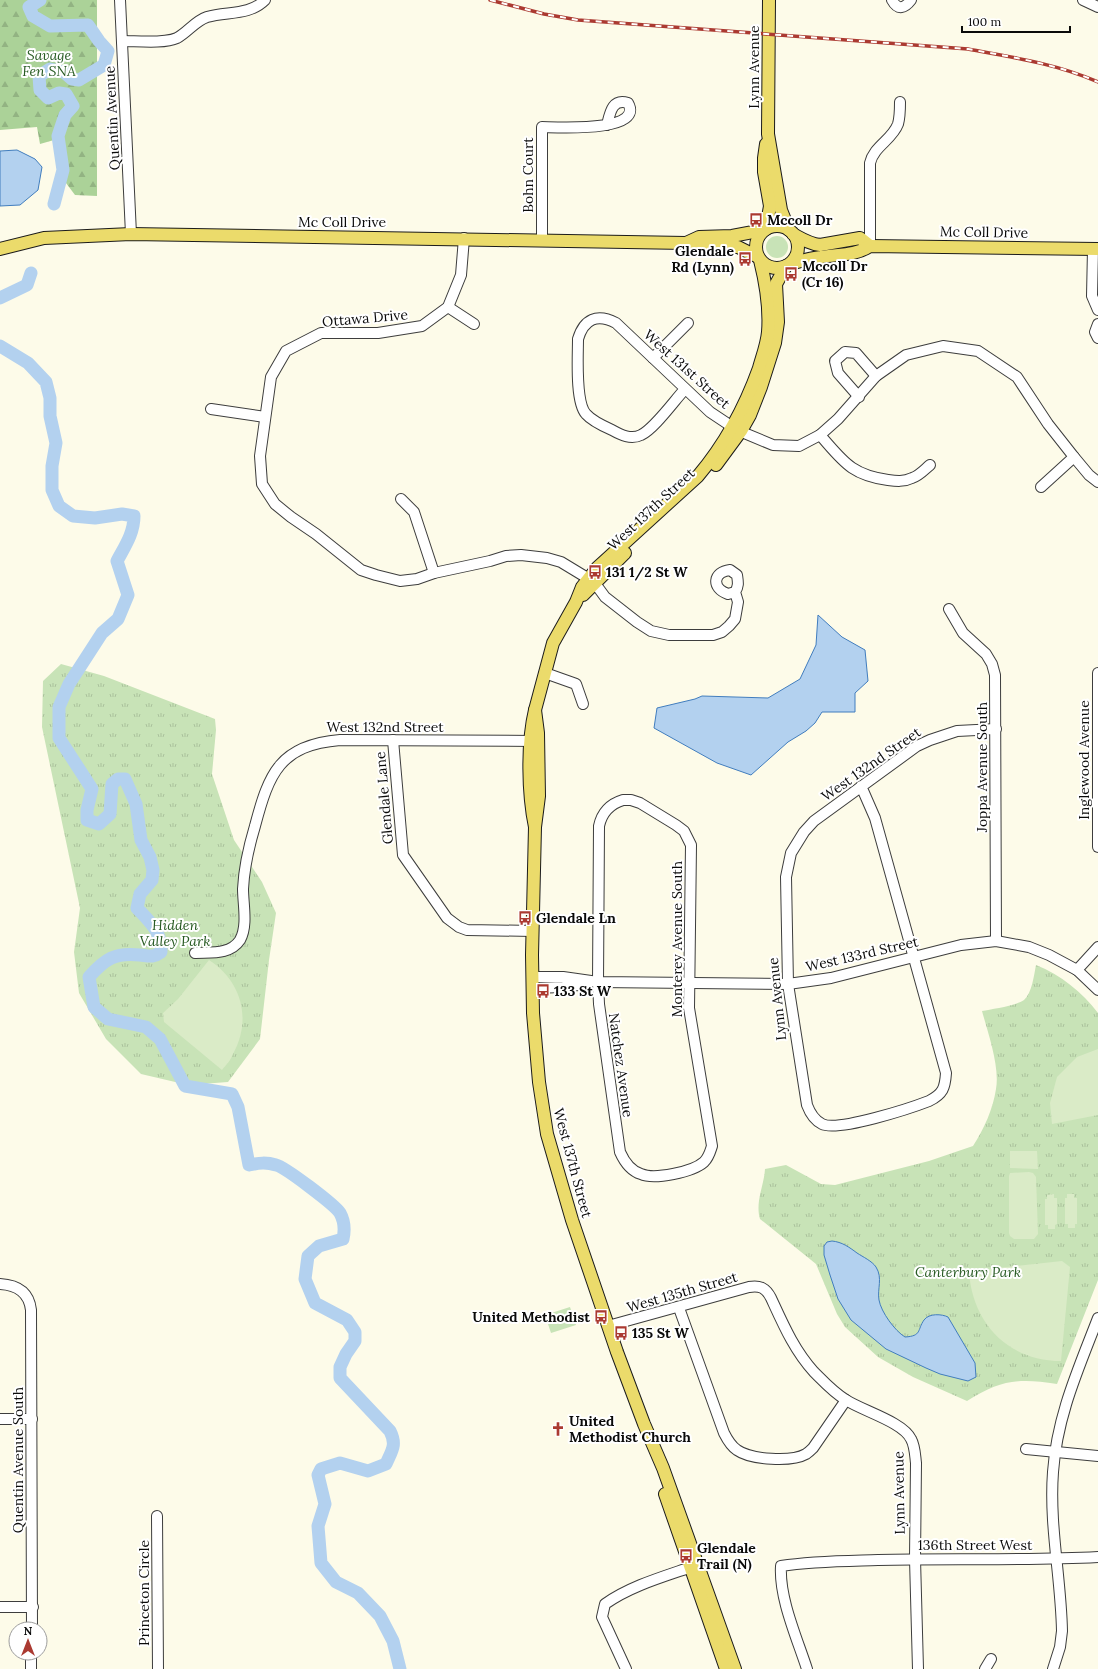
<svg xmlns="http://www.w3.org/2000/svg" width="1098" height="1669" font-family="Lora,serif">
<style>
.grass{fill:#c8e3b7}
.forest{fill:url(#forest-firs)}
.park{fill:url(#park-tufts)}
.pitch{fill:#daebc7}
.water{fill:#b3d1ef;stroke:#417dbe}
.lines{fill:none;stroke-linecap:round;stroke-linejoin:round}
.river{stroke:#b3d1ef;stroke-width:13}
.minor-casing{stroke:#3d3d3d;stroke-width:12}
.major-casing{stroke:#1b1b1b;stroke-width:14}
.minor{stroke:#fff;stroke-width:10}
.major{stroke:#ebdb6b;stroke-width:12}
.rail-casing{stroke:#ab3a31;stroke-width:3.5}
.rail{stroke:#fff;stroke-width:2;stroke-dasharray:6;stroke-linecap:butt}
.labels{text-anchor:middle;stroke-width:4;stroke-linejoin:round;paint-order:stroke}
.park-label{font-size:14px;font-style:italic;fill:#275a22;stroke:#fff}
.street-label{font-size:14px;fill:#0a0a0a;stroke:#fff}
.poi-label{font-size:14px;font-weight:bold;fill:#0a0a0a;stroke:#fff;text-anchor:start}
</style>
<defs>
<pattern id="forest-firs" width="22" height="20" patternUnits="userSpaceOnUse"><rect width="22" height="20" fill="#abd298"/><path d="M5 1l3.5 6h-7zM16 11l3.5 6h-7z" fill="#92b382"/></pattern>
<pattern id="park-tufts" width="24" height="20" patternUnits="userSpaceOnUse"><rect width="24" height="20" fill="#c8e3b7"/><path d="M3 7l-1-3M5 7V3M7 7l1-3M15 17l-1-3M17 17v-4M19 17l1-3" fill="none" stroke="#aac19c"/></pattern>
</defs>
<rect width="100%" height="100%" fill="#fdfbe9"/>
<g class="grass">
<circle cx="777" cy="247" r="11"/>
<polygon points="570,1307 576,1325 551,1333 545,1315"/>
</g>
<polygon class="forest" points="0,0 97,0 97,196 75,195 57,171 63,161 54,140 40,144 37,127 0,130"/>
<g class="park">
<polygon points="61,664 104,676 215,719 216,730 212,774 234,840 262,882 276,913 269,960 260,1039 228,1082 188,1085 141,1074 106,1039 79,993 74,952 80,908 42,727 43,681"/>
<path d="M 1036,965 C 1061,975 1082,992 1098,1013 L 1098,1280 L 1057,1384 C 1018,1378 1001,1380 967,1401 L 913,1377 L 878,1357 L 845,1327 L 837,1314 L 816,1264 L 760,1219 C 755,1202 764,1186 765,1169 L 786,1165 L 821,1184 L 835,1185 L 929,1161 L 973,1146 C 984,1129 993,1109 996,1089 C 1000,1067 988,1033 982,1011 C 992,1009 1015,1006 1024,1000 C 1032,993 1034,975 1036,965 Z"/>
</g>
<g class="pitch">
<path d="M 209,960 C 242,981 252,1020 233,1054 C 231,1060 226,1065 222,1070 L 164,1022 L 163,1013 L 178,999 Z"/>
<polygon points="1098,1049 1098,1115 1052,1124 1050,1103 1057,1077 1077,1057"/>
<polygon points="1010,1151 1037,1151 1038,1169 1010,1168"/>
<polygon points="1029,1172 1033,1173 1036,1177 1038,1234 1034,1239 1014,1239 1010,1236 1009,1233 1009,1176 1010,1173"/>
<polygon points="1054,1194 1054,1198 1057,1198 1057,1224 1055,1225 1055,1229 1048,1229 1048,1225 1045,1225 1045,1199 1047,1199 1047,1195"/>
<polygon points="1067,1194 1074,1194 1074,1198 1077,1198 1077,1224 1075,1224 1075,1228 1068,1228 1068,1224 1065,1224 1065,1198 1067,1198"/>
<path d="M 1062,1261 L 1070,1267 L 1061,1361 C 1008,1361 972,1323 969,1271 Z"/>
</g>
<g class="water">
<polygon points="17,150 35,159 42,167 38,190 20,205 0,206 0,151"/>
<polygon points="818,615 842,637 865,650 868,681 855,693 855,712 822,712 815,723 806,731 788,742 751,775 717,763 654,728 657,708 695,699 702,696 768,698 800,679 816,645"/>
<path d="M 832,1241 C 842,1242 849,1247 857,1253 C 863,1257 872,1261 876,1267 C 883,1278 877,1289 879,1300 C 881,1312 895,1331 905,1337 C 922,1336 917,1330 924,1320 C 929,1313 942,1314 948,1317 L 975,1363 L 976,1377 L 968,1381 L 940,1374 L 926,1368 L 886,1349 L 851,1320 L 838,1299 L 830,1275 L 824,1255 L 824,1246 L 827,1242 Z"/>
</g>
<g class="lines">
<g class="river">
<polyline points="40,0 29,7 33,16 50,26 88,25 99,41 108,51 104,65 79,80 72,79 64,72 50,69 39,76 40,90 48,98 59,93 66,94 73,106 65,115 58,136 63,170 54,204"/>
<polyline points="0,298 27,285 31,273"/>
<path d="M 0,346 L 28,363 L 46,382 L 50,398 L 50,416 L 56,443 L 52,466 L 52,490 L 59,506 L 73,516 L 95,518 L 122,514 L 134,516 C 134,533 125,546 117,561 L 128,595 L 118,619 L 102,633 L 69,684 L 59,707 L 59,738 L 92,789 L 87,810 L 87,820 L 99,824 L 110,814 L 112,784 L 118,779 L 125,779 L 136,804 L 141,840 L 150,857 L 153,870 L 152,880 L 140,894 L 137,908 C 150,922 162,932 161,952 C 153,958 149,956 140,955 C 115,952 105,959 89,977 L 94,1007 L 108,1019 L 146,1027 L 160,1039 L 185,1086 L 232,1094 L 238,1107 L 249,1165 C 259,1163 266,1162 276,1165 C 285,1167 335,1205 340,1213 C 345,1222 345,1230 343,1239 L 319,1246 L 308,1256 L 305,1279 L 315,1303 L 347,1320 L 355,1332 L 355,1341 L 346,1354 L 340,1367 L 340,1378 L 390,1431 C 397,1445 392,1450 386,1464 L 368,1471 L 340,1463 L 321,1469 L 318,1475 L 325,1504 L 318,1526 L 321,1563 L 336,1582 L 358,1593 L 380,1616 L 393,1641 L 400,1669"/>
</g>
<defs>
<g id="minor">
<polyline points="120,0 131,234"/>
<path d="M 892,0 C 898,11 905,8 911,0"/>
<polyline points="1083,0 1098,7"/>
<path d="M 122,41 C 137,41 164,44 177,38 C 188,32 195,21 207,17 C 227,11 249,16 265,0"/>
<path d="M 464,238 L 461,275 L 448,307 L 422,326 L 378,333 L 321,333 L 286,351 L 271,377 L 260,456 L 262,484 L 275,504 L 291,517 L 316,534 L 361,570 L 376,575 L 400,581 L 417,579 L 434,573 L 490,561 L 506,556 L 521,555 L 547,558 L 561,562 L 594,582 L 605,597 L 637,622 L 651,631 L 669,635 L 713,635 L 722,632 L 729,626 L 735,619 L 738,602 L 735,592 C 739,586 738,582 737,575 L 730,570 C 713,572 711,588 728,594 L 735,592"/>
<path d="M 542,241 L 542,127 C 555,127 645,133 628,103 C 612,98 610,113 607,125"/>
<path d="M 870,246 L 870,163 C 874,146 892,140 898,124 C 900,117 900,109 900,102"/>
<polyline points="1093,249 1092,296 1098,310"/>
<polyline points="448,307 474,324"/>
<polyline points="1098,324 1095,332 1098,338"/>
<polyline points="653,358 688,323"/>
<path d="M 685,389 C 674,401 654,429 641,435 C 631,440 621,435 612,430 C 603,426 592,421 586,414 C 575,402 578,356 578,339 C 584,319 597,313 616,323 L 710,412 L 737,430 L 773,445 L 799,446 L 820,435 L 838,419 L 876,376 L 906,355 L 943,346 L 978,351 L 1017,377 L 1048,424 L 1074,457 L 1089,475 L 1098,482"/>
<polyline points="859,397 838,373 835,361 845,352 856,353 876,376"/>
<polyline points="211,409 265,417"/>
<path d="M 820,435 C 843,461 851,475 888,480 C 896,481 904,482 912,478 C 919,476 925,469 930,465"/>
<polyline points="1041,487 1074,457"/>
<polyline points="401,499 414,512 434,573"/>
<polyline points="949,609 963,633 986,654 992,664 995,675 996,941"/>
<polyline points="545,673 576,684 583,704"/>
<polyline points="1098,673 1098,847"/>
<polyline points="393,740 403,855 447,918 459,927 467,930 533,931"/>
<path d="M 861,786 L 875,818 L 946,1073 C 945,1088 943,1094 929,1101 C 911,1108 838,1132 822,1124 C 814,1120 810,1113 807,1105 L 788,984 L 786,877 L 791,853 L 804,832 L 814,821 L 917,746 L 930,740 L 957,731 L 996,729"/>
<path d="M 623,800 L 631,800 L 640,803 L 676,825 L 684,831 L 691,845 L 689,1008 L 712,1146 C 710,1152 709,1157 704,1162 C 693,1172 654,1180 641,1174 C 631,1171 624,1161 620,1152 L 599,1004 L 598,982 L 599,826 C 602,812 610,804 623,800 Z"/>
<path d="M 195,953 C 211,952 230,955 240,940 C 248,926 243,904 243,889 C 244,868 249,846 255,826 C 269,773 280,745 340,740 L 537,741"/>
<polyline points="1077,970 1098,947"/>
<polyline points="533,977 563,977 598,982 788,984 831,978 961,945 996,941 1029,947 1049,955 1077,970 1098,990"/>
<polyline points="533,988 563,987 586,984"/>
<path d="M 0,1284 C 17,1285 29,1292 31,1310 L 32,1629"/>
<path d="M 679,1308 L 724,1433 C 727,1439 731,1446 737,1450 C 751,1460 792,1462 806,1454 C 809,1452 811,1450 813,1448 L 846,1400"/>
<path d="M 608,1326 L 749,1287 C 760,1285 766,1288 771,1298 C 783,1324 794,1350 814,1372 C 824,1382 834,1393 846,1400 C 863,1411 903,1422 911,1439 C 915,1446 915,1455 916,1463 L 915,1559 L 918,1669"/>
<polyline points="0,1419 32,1419"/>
<polyline points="1026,1449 1098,1456"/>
<polyline points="157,1516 158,1669"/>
<polyline points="0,1607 33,1607"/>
<polyline points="31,1669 31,1653"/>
<path d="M 626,1669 L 602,1617 L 605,1604 C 632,1585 666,1576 697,1565"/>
<path d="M 807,1669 C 797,1638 779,1598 781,1566 C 813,1561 845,1561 878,1560 C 951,1558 1025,1561 1098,1557"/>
<polyline points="985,1669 991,1659"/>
<path d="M 1053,1669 L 1060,1647 L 1062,1631 C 1061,1578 1049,1525 1053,1472 C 1057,1416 1078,1370 1098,1318"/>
</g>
<g id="major">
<polyline points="769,0 768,134 781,210 789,230"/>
<circle cx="777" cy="247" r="21"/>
<polyline points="766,229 770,206 764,172 764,158 766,144"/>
<path d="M 793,234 C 802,239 810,244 820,245 L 860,238 L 870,246"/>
<polyline points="686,243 699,237 732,236 764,230"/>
<polyline points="0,249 44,238 131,234 686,243 699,247 738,247 758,257"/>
<path d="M 790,264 C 800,261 811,258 821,257 C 838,254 855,256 870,246 L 1098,249"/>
<polyline points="716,465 741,431 750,415 761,387 775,343 778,322 776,284 786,266"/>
<polyline points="583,595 625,553"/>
<path d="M 535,710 L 553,643 L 576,602 L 582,587 L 597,568 L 698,476 C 725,444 745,407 759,368 C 762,357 767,344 768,332 C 770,307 766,284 760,260"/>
<path d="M 535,827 C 528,794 527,743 535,710 L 538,733 L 539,796 L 535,827 L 532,955 L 533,1013 L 539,1082 L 547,1134 L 572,1220 L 617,1352 L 644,1424 L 663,1468 L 735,1669"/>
<polyline points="665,1494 726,1669"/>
</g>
</defs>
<use href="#minor" class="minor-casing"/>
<use href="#major" class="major-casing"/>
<use href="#minor" class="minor"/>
<use href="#major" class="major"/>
<defs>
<path id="rail" d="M 490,0 L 544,14 L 578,20 L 968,49 C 1012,57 1057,64 1098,82"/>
</defs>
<use href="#rail" class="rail-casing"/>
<use href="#rail" class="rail"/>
</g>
<defs>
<symbol id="bus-bare" viewBox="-9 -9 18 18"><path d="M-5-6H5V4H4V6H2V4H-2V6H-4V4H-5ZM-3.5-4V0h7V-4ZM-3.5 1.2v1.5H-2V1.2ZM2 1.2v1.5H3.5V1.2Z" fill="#ab3a31" stroke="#fff" stroke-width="2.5" paint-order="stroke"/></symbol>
<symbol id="church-bare" viewBox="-9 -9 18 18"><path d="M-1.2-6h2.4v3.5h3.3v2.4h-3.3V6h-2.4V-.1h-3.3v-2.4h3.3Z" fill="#ab3a31" stroke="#fff" stroke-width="2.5" paint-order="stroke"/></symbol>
</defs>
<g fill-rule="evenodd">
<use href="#bus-bare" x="746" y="210" width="20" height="20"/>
<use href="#bus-bare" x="735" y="249" width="20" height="20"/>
<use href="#bus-bare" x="781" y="264" width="20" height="20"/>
<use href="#bus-bare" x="585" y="562" width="20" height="20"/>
<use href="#bus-bare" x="515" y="908" width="20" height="20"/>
<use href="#bus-bare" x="533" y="981" width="20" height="20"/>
<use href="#bus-bare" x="591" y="1307" width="20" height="20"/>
<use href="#bus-bare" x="611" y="1323" width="20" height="20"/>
<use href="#church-bare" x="548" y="1419" width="20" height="20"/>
<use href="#bus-bare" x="676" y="1546" width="20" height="20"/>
</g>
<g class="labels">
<g class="park-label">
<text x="49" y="60">Savage<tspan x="49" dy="16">Fen SNA</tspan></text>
<text x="175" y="930">Hidden<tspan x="175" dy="16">Valley Park</tspan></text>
<text x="968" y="1277">Canterbury Park</text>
</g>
<g class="street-label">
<text transform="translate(754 67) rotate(-90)" y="5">Lynn Avenue</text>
<text transform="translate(112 118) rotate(-93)" y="5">Quentin Avenue</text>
<text transform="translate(528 175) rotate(-90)" y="5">Bohn Court</text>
<text x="342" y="227">Mc Coll Drive</text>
<text transform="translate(984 232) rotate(1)" y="5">Mc Coll Drive</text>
<text transform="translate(365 318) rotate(-5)" y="5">Ottawa Drive</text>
<text transform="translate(687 369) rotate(42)" y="5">West 131st Street</text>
<text transform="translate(651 509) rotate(-43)" y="5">West 137th Street</text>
<text x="385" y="732">West 132nd Street</text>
<text transform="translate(1084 760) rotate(-90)" y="5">Inglewood Avenue</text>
<text transform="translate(871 764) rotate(-35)" y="5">West 132nd Street</text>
<text transform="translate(982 767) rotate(-90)" y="5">Joppa Avenue South</text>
<text transform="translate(384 798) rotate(-95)" y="5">Glendale Lane</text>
<text transform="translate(677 939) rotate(-90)" y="5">Monterey Avenue South</text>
<text transform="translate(862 954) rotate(-13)" y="5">West 133rd Street</text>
<text transform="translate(777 999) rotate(-96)" y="5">Lynn Avenue</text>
<text transform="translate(621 1065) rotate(82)" y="5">Natchez Avenue</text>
<text transform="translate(573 1163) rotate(75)" y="5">West 137th Street</text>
<text transform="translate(682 1292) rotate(-16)" y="5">West 135th Street</text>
<text transform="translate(18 1460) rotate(-90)" y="5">Quentin Avenue South</text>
<text transform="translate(899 1493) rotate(-91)" y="5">Lynn Avenue</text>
<text x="975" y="1550">136th Street West</text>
<text transform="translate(144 1593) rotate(-90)" y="5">Princeton Circle</text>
</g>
<g class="poi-label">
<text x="767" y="225">Mccoll Dr</text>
<text x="734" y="256" text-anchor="end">Glendale<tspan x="734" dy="16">Rd (Lynn)</tspan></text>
<text x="802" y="271">Mccoll Dr<tspan x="802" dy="16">(Cr 16)</tspan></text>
<text x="606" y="577">131 1/2 St W</text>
<text x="536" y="923">Glendale Ln</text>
<text x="554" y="996">133 St W</text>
<text x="590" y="1322" text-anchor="end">United Methodist</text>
<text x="632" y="1338">135 St W</text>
<text x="569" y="1426">United<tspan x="569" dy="16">Methodist Church</tspan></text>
<text x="697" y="1553">Glendale<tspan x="697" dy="16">Trail (N)</tspan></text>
</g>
</g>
<g transform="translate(28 1641)"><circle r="19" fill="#ffffff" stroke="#9d9d9d"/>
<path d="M0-3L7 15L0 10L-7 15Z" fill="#ab3a31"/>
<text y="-6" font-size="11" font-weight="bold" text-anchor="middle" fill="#0a0a0a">N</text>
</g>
<path d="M962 26v6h108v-6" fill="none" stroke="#0a0a0a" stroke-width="2"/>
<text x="968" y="26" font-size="12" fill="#0a0a0a" stroke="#ffffff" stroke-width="3" paint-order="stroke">100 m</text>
</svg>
